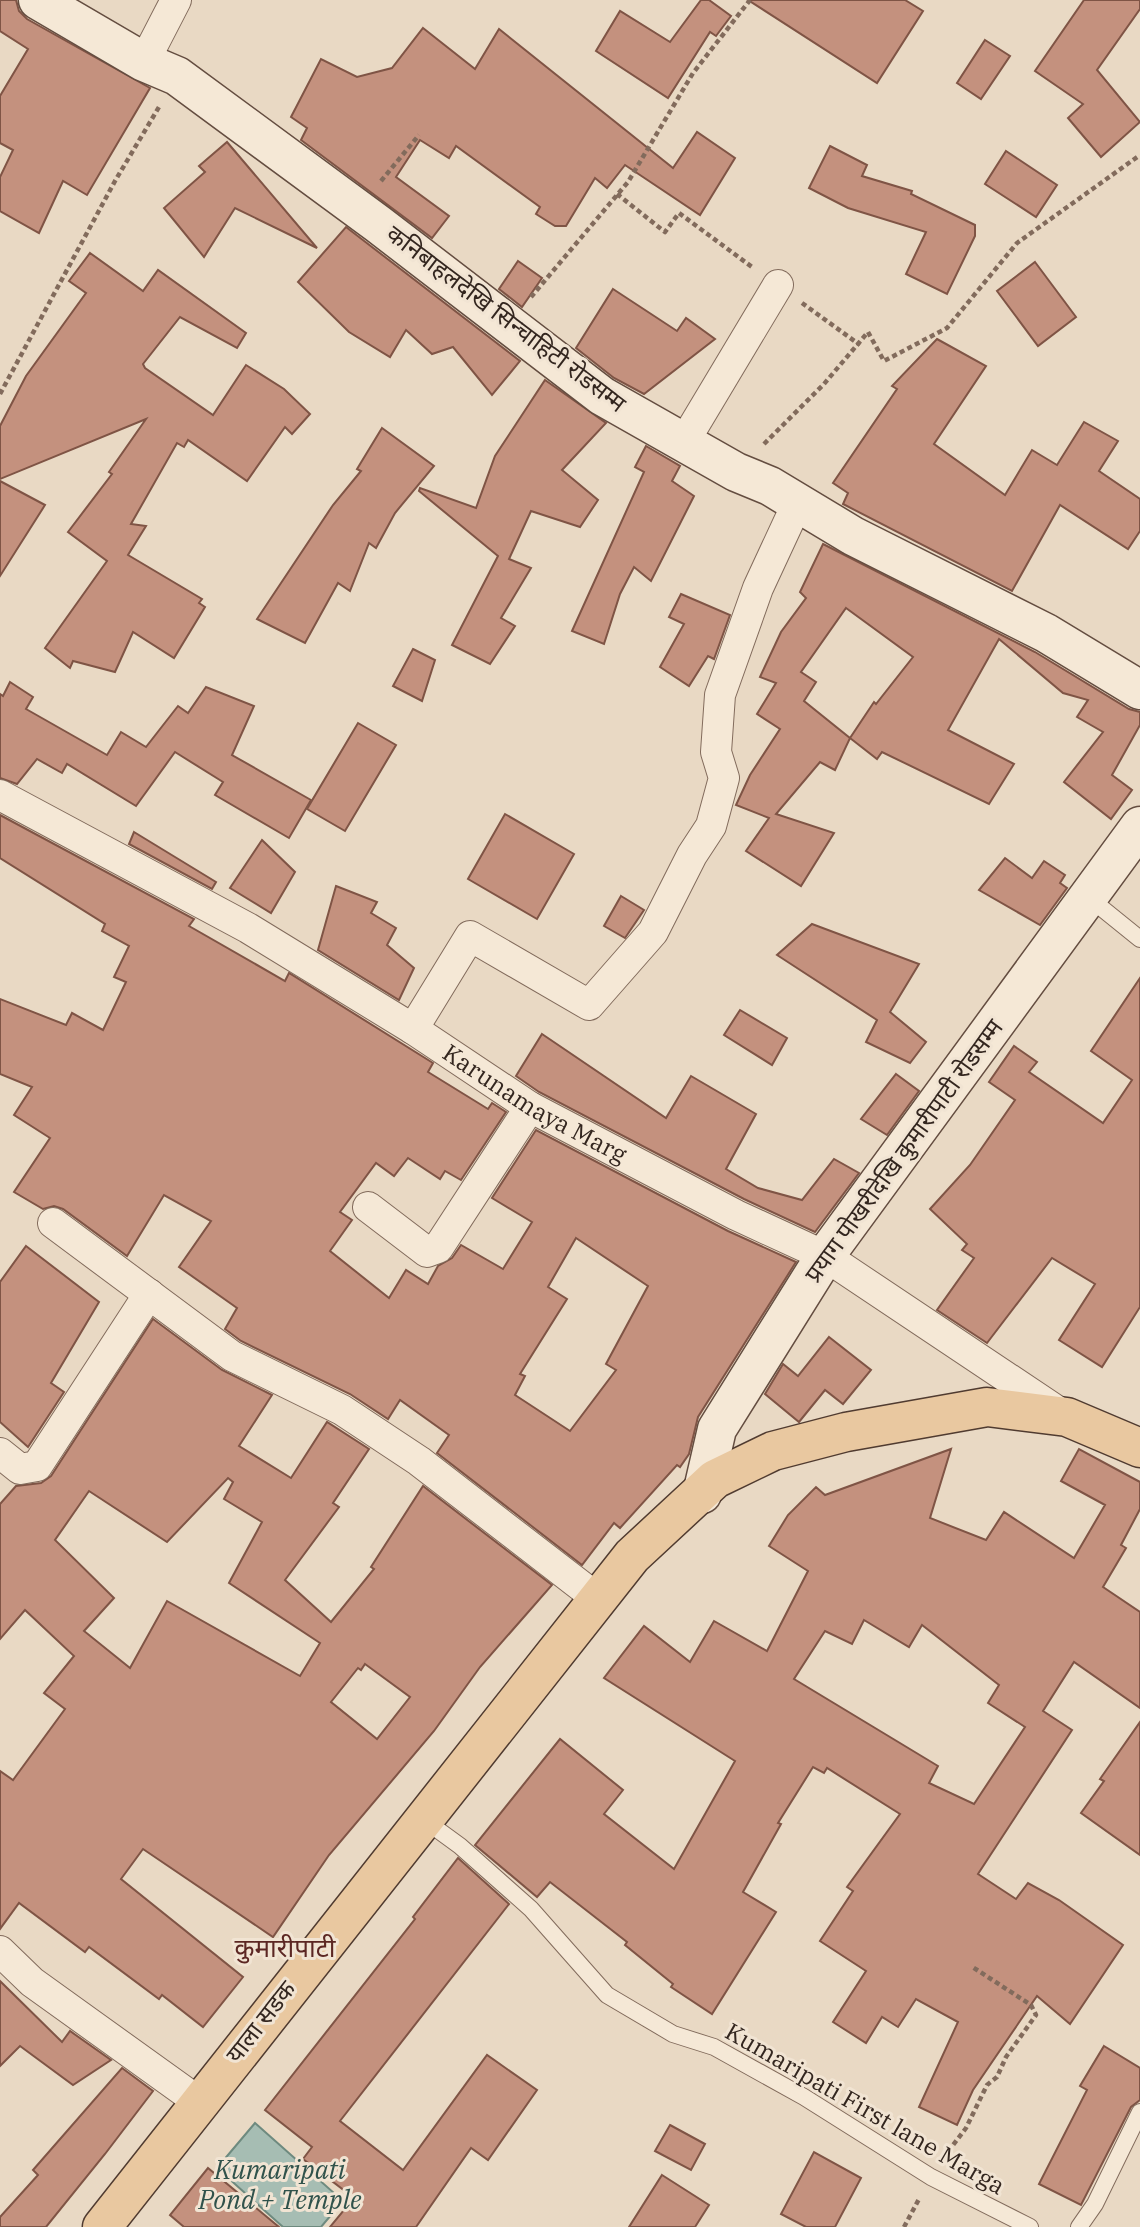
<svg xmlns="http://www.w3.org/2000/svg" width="1140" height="2227" font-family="'IBM Plex Serif','Noto Sans Devanagari',serif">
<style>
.water{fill:#a6bdb3;stroke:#6e8a7f;stroke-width:2}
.building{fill:#c4917e;stroke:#7f5445;stroke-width:2;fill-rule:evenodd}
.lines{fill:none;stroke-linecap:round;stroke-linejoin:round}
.lane-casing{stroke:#826b5c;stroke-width:18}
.street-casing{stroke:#826b5c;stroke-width:32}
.secondary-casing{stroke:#644d40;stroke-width:41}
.primary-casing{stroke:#503b30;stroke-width:41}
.path{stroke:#826b5c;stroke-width:4.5;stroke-dasharray:5 3.5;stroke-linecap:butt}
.lane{stroke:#f5e8d6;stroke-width:16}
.street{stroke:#f5e8d6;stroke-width:30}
.secondary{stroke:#f5e8d6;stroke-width:38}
.primary{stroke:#e9c8a0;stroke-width:38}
.labels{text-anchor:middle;stroke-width:6;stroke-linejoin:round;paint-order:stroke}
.street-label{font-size:24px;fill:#33261f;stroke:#f1e4d3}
.neighbourhood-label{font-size:26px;fill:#5c2723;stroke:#f1e4d3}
.water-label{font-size:26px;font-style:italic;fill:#30524b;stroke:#f1e4d3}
</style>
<rect width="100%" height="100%" fill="#e9d9c4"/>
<polygon class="water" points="255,2123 343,2201 321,2227 283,2227 217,2168"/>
<g class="building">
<polygon points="0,0 16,0 19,11 27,19 150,88 87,195 63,181 39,233 0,211 0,177 13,150 0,143 0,96 28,49 0,31"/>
<polygon points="701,0 709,0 731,16 716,36 710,32 668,98 596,51 620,11 670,42"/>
<polygon points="748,0 905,0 923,11 877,83"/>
<polygon points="1084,0 1140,0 1140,9 1097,70 1140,122 1101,157 1068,118 1083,104 1035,71"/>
<polygon points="423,28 475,69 499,29 673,168 697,132 735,158 700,215 625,165 607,188 595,178 566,226 555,226 536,214 540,207 456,146 449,158 420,140 396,177 449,216 432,238 301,140 307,128 291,117 321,59 357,77 392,68"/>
<polygon points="985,40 1010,56 981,99 957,83"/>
<polygon points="227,142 317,248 235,208 204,257 164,208 205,172 199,166"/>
<polygon points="830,146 867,165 862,176 912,191 911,194 975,225 975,236 947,294 906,274 926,232 848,208 809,188"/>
<polygon points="1006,151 1057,185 1036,217 985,184"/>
<polygon points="346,227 520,361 492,395 453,347 432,354 406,330 390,357 349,332 298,282"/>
<polygon points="90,253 143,291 158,270 246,333 237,348 180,317 143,364 145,368 213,415 246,365 284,389 310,414 292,434 285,427 247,481 188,440 184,447 177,443 131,524 146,526 128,555 202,599 199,603 205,607 174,658 133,632 115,672 73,661 70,668 45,648 107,561 68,532 112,474 109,472 146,419 0,479 0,426 26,376 86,293 69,281"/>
<polygon points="518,261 542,278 522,307 499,289"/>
<polygon points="1035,262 1076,317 1038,346 997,291"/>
<polygon points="613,289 677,331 686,318 715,339 644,394 614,378 576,348"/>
<polygon points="937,339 986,366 934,444 1005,495 1032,450 1057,465 1084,422 1118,441 1099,471 1140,499 1140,531 1128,549 1060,505 1012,591 843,504 848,493 833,483 897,389 892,386"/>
<polygon points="545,380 606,423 562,470 598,500 580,527 531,511 509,559 531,568 501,618 515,626 490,664 452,645 498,556 419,491 420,488 476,508 495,456"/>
<polygon points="382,428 434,466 395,513 376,548 369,543 350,591 338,583 305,643 257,619 333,505 361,471 357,469"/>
<polygon points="646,446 680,466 672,481 694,496 651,581 634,567 620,594 604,644 572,631 644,472 635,467"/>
<polygon points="0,481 45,505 0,576"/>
<path d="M 823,544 L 1035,652 L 1129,709 L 1140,712 L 1140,725 L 1112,775 L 1132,790 L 1111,819 L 1064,782 L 1103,732 L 1077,717 L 1088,700 L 1063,693 L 999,639 L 948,730 L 1014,764 L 989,804 L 882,752 L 877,759 L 850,738 L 835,770 L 820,762 L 776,814 L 834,833 L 801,886 L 746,851 L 769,818 L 736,805 L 750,775 L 780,729 L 757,714 L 776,683 L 760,677 L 781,632 L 806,598 L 800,592 ZM 846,608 L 913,657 L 876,704 L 874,702 L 850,738 L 804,701 L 816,682 L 801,672 Z"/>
<polygon points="681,594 730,615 714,659 708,656 689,686 660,667 684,624 669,617"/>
<polygon points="413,649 435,660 422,701 393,686"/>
<polygon points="10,682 33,697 26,709 107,755 121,732 146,747 178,706 188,713 206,687 254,706 232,755 311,800 289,838 215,795 223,782 175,752 136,806 67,764 62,773 37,759 17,784 0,778 0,694 3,696"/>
<polygon points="358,723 396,745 345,831 307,809"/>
<polygon points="505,814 574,854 537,919 468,879"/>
<path d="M 0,815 L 194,919 L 189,926 L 285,981 L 289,973 L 433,1063 L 428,1072 L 488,1109 L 492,1103 L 506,1112 L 461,1180 L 445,1171 L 440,1179 L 408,1158 L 394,1176 L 376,1163 L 340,1212 L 352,1220 L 330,1251 L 389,1298 L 406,1270 L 428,1284 L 438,1266 L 452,1258 L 461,1245 L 503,1269 L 532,1222 L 492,1198 L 536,1130 L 728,1231 L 796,1262 L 698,1417 L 689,1454 L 680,1467 L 677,1465 L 620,1528 L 614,1523 L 582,1565 L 437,1453 L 449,1435 L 400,1400 L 388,1419 L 350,1394 L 241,1341 L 225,1329 L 237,1308 L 179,1267 L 211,1221 L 164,1195 L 127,1256 L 63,1209 L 54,1206 L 43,1209 L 14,1192 L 50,1138 L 14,1115 L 32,1087 L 0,1074 L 0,999 L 66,1025 L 72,1013 L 103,1030 L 126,982 L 114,977 L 129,946 L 102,931 L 105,924 L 0,858 ZM 576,1238 L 648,1286 L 606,1364 L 616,1370 L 570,1431 L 515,1395 L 525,1376 L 520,1374 L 567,1299 L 548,1287 Z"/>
<polygon points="134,832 216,882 212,889 129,844"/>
<polygon points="262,840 295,872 271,913 230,888"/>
<polygon points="1005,858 1032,878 1044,861 1065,875 1060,883 1067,888 1040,925 979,890"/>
<polygon points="336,886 377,902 371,913 396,928 387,945 414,968 399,1000 318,950"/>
<polygon points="621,896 644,910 625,938 604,926"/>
<polygon points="812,924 919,964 890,1012 926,1042 910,1063 866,1042 877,1020 777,955"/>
<polygon points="1140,978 1140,1307 1102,1367 1059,1340 1095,1284 1052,1258 987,1343 937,1310 974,1258 962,1250 967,1244 930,1209 970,1165 1015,1100 989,1082 1014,1046 1037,1062 1029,1072 1103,1123 1132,1080 1091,1051"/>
<polygon points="740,1010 787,1038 772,1065 724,1035"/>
<polygon points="542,1034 666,1118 691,1076 756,1114 726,1169 758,1188 802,1200 834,1159 859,1173 815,1232 744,1199 539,1092 516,1076"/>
<polygon points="896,1074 919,1091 887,1135 861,1119"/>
<polygon points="26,1246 99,1302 51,1383 64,1392 28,1447 0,1422 0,1282"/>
<path d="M 153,1319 L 222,1370 L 272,1395 L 239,1446 L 291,1478 L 327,1422 L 369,1449 L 333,1503 L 339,1507 L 285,1580 L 331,1622 L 374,1569 L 371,1567 L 423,1486 L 552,1585 L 480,1667 L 434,1731 L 329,1855 L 273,1937 L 143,1849 L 121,1879 L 243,1977 L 203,2027 L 162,1995 L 159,1999 L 89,1947 L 85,1952 L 19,1903 L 0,1929 L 0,1771 L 13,1780 L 65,1709 L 44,1693 L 74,1656 L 25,1610 L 0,1639 L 0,1504 L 16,1486 L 41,1483 L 51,1476 ZM 228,1478 L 233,1482 L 224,1499 L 262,1522 L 229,1583 L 320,1643 L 300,1676 L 167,1601 L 130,1668 L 84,1631 L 114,1598 L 55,1540 L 89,1491 L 167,1542 ZM 365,1664 L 410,1697 L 377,1739 L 331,1702 L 358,1668 L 361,1670 Z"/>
<polygon points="829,1337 871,1370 843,1404 825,1390 799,1422 765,1394 783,1364 798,1376"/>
<path d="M 951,1449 L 930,1518 L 986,1540 L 1004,1512 L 1074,1558 L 1105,1505 L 1061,1481 L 1079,1449 L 1140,1482 L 1140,1509 L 1121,1545 L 1126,1548 L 1103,1587 L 1140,1612 L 1140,1708 L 1074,1662 L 1043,1711 L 1072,1730 L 978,1874 L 1016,1899 L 1028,1883 L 1059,1900 L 1123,1945 L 1070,2024 L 1037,1996 L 973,2090 L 957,2125 L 919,2107 L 958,2022 L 916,1999 L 898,2027 L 882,2017 L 866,2043 L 833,2022 L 866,1971 L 820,1941 L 853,1891 L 847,1887 L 900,1814 L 827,1768 L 824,1773 L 813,1767 L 778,1823 L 781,1824 L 743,1892 L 776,1912 L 712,2014 L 671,1987 L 673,1984 L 625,1945 L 627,1942 L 550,1882 L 537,1897 L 475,1845 L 560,1739 L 623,1790 L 604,1814 L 674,1869 L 735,1761 L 604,1678 L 644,1626 L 690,1662 L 714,1621 L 767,1651 L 808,1571 L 769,1546 L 788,1515 L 816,1487 L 825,1495 ZM 864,1620 L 909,1647 L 922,1625 L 999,1685 L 988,1703 L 1025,1727 L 974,1804 L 929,1783 L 938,1766 L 794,1679 L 825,1631 L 852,1644 Z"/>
<polygon points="1140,1722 1140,1855 1081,1813 1104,1781 1100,1779"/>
<polygon points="458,1858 509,1904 340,2121 403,2170 487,2055 537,2090 488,2160 471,2148 416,2227 330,2227 354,2198 303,2159 312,2147 265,2110 415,1919 413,1917"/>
<polygon points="0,1981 62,2042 70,2031 111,2060 73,2085 20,2046 0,2066"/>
<polygon points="1104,2046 1140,2068 1140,2100 1131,2107 1081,2205 1039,2184 1087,2090 1080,2086"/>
<polygon points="122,2068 153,2091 105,2154 46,2227 0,2227 0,2217 38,2175 33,2170"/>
<polygon points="670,2125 705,2144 691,2170 655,2151"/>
<polygon points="814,2152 861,2178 835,2227 806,2227 781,2214"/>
<polygon points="208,2168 279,2227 184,2227 170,2215"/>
<polygon points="662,2175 709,2205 695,2227 629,2227"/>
</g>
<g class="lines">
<defs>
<g id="lane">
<polyline points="1088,897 1140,939"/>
<polyline points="423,1819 460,1846 531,1909 607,1995 673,2034 714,2047 804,2097 931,2177 1030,2227"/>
<polyline points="1079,2227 1095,2204 1140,2112"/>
</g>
<g id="street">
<polyline points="144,62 176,0"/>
<polyline points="684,442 778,285"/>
<path id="s1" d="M 0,795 L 248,928 L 413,1029 L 530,1107 L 736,1215 L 825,1256 L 1063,1415"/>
<polyline points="413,1029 470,936 589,1005 653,932 692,855 711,826 724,778 716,752 720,695 758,588 797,504"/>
<polyline points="368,1207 427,1252 438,1248 530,1107"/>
<polyline points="53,1223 232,1356 342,1410 419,1461 598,1599"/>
<polyline points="0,1453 20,1469 37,1466 149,1294"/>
<polyline points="0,1951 32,1982 199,2102"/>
</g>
<g id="secondary">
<polyline points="38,0 144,62 177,76 378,224 602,396 736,472 770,486 853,536 1046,633 1140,690"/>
<polyline points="702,1494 717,1429 825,1256 1140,826"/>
</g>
<polyline id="primary" points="102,2227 632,1556 715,1479 773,1451 846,1432 987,1407 1067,1417 1140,1448"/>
</defs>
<use href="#lane" class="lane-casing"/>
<use href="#street" class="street-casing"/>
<use href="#secondary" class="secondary-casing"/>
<use href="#primary" class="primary-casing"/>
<g class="path">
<polyline points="381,181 419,135"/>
<polyline points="617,194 665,232 679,213 752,267"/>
<polyline points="531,297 628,182 693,73 750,0"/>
<polyline points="802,303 860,345"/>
<polyline points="0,394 115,181 159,107"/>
<polyline points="764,444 824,384 868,332 884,361 947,328 1017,243 1140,155"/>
<polyline points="943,2158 966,2128 987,2085 997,2077 1006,2057 1036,2015 1031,2005 971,1966"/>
<polyline points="904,2227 919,2199"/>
</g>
<use href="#lane" class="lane"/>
<use href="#street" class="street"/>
<use href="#secondary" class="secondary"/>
<use href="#primary" class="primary"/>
</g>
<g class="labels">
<g class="street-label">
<text transform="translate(506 319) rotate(37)" y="8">कनिबाहलदेखि सिन्चाहिटी रोडसम्म</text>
<text dy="8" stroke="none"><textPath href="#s1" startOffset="618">Karunamaya Marg</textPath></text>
<text transform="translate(904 1151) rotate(-54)" y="8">प्रयाग पोखरीदेखि कुमारीपाटी रोडसम्म</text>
<text transform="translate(261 2022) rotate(-52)" y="8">याला सडक</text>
<text transform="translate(865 2109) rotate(30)" y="8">Kumaripati First lane Marga</text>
</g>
<g class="neighbourhood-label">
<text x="285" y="1957">कुमारीपाटी</text>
</g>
<g class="water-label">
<text x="280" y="2179">Kumaripati<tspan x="280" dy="30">Pond + Temple</tspan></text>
</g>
</g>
</svg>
